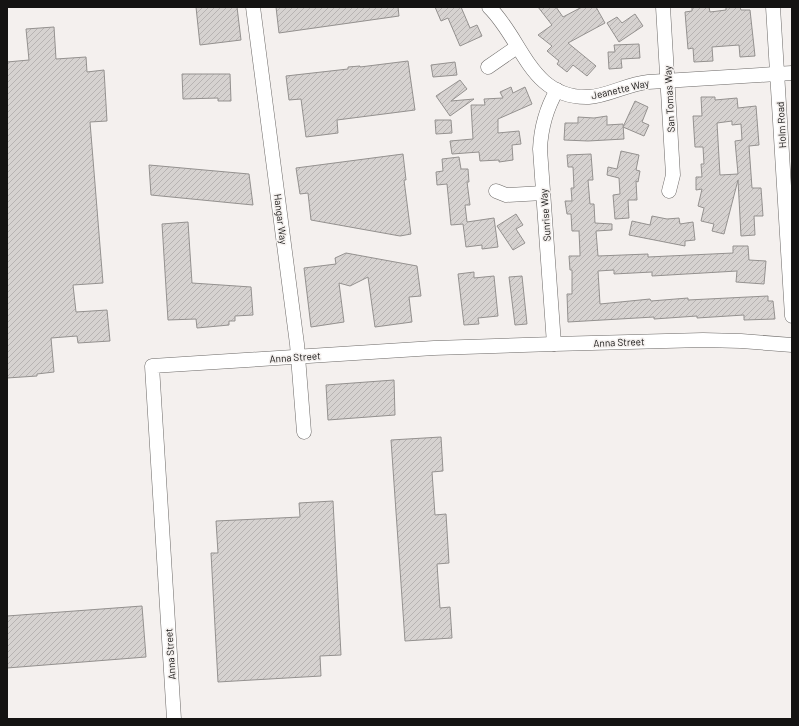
<svg xmlns="http://www.w3.org/2000/svg" width="799" height="726" font-family="Barlow,sans-serif">
<style>
.building{fill:url(#building-hatch);stroke:#94918f;fill-rule:evenodd}
.lines{fill:none;stroke-linecap:round;stroke-linejoin:round}
.minor-casing{stroke:#6c6967;stroke-width:15}
.minor{stroke:#fff;stroke-width:14}
.labels{text-anchor:middle;stroke-width:3;stroke-linejoin:round;paint-order:stroke}
.street-label{font-size:10px;fill:#141312;stroke:#f4f0ee}
</style>
<defs>
<pattern id="building-hatch" width="6" height="6" patternUnits="userSpaceOnUse"><rect width="6" height="6" fill="#d6d2d0"/><path d="M-1 1l2-2M0 6l6-6M5 7l2-2" fill="none" stroke="#b7b3b2"/></pattern>
</defs>
<rect width="100%" height="100%" fill="#f4f0ee"/>
<g class="building">
<polygon points="196,7 237,7 241,40 200,45"/>
<polygon points="276,7 398,7 399,16 279,33"/>
<polygon points="435,7 461,7 470,28 477,25 482,36 460,46 448,18 441,21"/>
<polygon points="538,7 556,7 563,17 582,7 596,7 605,23 568,43 596,66 587,76 573,65 567,72 557,64 559,61 547,51 552,46 538,35 552,25"/>
<polygon points="692,7 709,7 710,12 726,10 726,7 740,7 741,10 750,10 755,56 740,57 739,45 712,47 713,61 694,62 693,48 688,49 685,12 692,11"/>
<polygon points="635,14 643,26 619,42 607,23 617,17 622,23"/>
<polygon points="54,27 56,59 86,57 87,72 104,70 107,121 90,122 103,283 73,285 76,312 107,310 110,341 78,343 77,336 51,338 54,372 37,374 37,376 7,378 7,62 29,60 26,29"/>
<polygon points="639,44 640,58 621,59 622,68 609,69 608,52 615,52 614,45"/>
<polygon points="408,61 415,110 337,120 338,133 306,137 301,99 289,100 286,76 348,69 348,67 360,66 360,67"/>
<polygon points="455,62 457,75 433,77 431,65"/>
<polygon points="182,74 230,74 231,101 218,101 218,98 183,99"/>
<polygon points="460,80 467,89 451,101 474,99 450,116 436,96"/>
<polygon points="511,87 513,93 525,87 532,104 498,119 498,133 519,131 521,144 512,145 513,160 499,162 499,160 480,161 479,152 452,154 450,141 473,139 471,105 485,105 484,99 503,98 500,92"/>
<path d="M 701,97 L 715,97 L 715,100 L 737,98 L 738,108 L 756,106 L 759,145 L 749,146 L 752,188 L 761,188 L 763,216 L 754,216 L 755,235 L 741,236 L 738,180 L 724,234 L 712,231 L 714,224 L 701,221 L 704,208 L 698,206 L 702,189 L 696,190 L 696,177 L 702,177 L 701,164 L 704,164 L 703,147 L 695,147 L 693,116 L 702,116 ZM 732,121 L 732,125 L 741,124 L 742,140 L 735,141 L 738,174 L 720,175 L 717,123 Z"/>
<polygon points="635,101 648,107 642,122 649,125 644,136 623,127"/>
<polygon points="607,116 607,125 623,124 624,139 588,141 564,140 565,123 578,123 578,117 594,118"/>
<polygon points="435,120 451,120 452,133 436,134"/>
<polygon points="621,151 639,155 636,170 640,171 638,182 636,181 637,200 628,200 629,218 615,219 613,195 620,194 619,178 607,175 608,167 617,169"/>
<polygon points="403,154 406,180 404,180 411,234 400,236 311,220 308,193 300,194 296,168"/>
<polygon points="591,154 593,180 588,180 590,204 594,204 595,223 612,224 612,230 596,231 598,256 648,254 648,257 733,253 733,246 748,246 749,260 766,261 764,284 736,282 737,271 652,276 652,272 614,274 614,270 598,271 600,304 650,299 651,301 688,298 688,300 768,296 768,301 773,301 775,319 744,320 744,315 697,318 697,316 654,319 654,317 568,322 567,294 572,294 572,270 570,270 569,256 580,256 580,253 579,231 572,231 571,214 567,214 565,201 572,201 571,188 574,188 573,167 568,167 567,155"/>
<polygon points="459,157 461,169 468,169 469,182 467,182 470,205 465,205 467,222 494,218 498,247 482,249 482,245 466,247 463,224 451,225 447,184 437,185 436,172 443,171 442,159"/>
<polygon points="149,165 249,174 253,205 151,195"/>
<polygon points="516,214 523,225 516,229 525,243 513,250 497,226"/>
<polygon points="652,216 667,219 679,218 680,224 693,222 695,240 685,241 685,246 629,235 632,221 650,225"/>
<polygon points="188,222 192,283 251,287 253,315 235,316 235,321 229,321 229,325 197,328 196,319 168,320 162,224"/>
<polygon points="346,253 417,266 421,296 409,297 412,322 375,327 368,277 350,286 339,283 344,322 311,327 304,268 336,264 335,258"/>
<polygon points="474,272 474,278 494,276 498,316 478,318 479,324 464,325 458,274"/>
<polygon points="522,276 527,324 515,325 509,277"/>
<polygon points="394,380 395,415 328,420 326,385"/>
<polygon points="441,437 443,471 432,472 435,515 446,514 449,563 437,564 440,608 450,607 452,638 405,641 391,440"/>
<polygon points="333,501 341,655 320,656 321,676 218,682 211,553 218,553 216,521 300,517 299,503"/>
<polygon points="142,606 146,657 7,668 7,616"/>
</g>
<g class="lines">
<defs>
<g id="minor">
<polyline points="253,7 297,344 304,432"/>
<path d="M 489,7 C 523,40 530,99 589,97 C 608,96 627,84 648,82 L 792,73"/>
<polyline points="663,7 673,175 669,191"/>
<polyline points="773,7 792,316"/>
<polyline points="488,67 517,47"/>
<polyline points="496,191 506,195 543,193"/>
<path d="M 554,344 L 540,149 C 541,127 546,109 557,90"/>
<polyline points="174,719 152,366 434,348 554,344 703,340 741,341 792,345"/>
</g>
</defs>
<use href="#minor" class="minor-casing"/>
<use href="#minor" class="minor"/>
</g>
<g class="labels">
<g class="street-label">
<text transform="translate(620 89) rotate(-13)" y="4">Jeanette Way</text>
<text transform="translate(669 99) rotate(-93)" y="4">San Tomas Way</text>
<text transform="translate(781 125) rotate(-93)" y="4">Holm Road</text>
<text transform="translate(545 215) rotate(-94)" y="4">Sunrise Way</text>
<text transform="translate(281 219) rotate(83)" y="4">Hangar Way</text>
<text transform="translate(619 342) rotate(-2)" y="4">Anna Street</text>
<text transform="translate(295 357) rotate(-4)" y="4">Anna Street</text>
<text transform="translate(170 654) rotate(-94)" y="4">Anna Street</text>
</g>
</g>
<rect width="799" height="726" fill="none" stroke="#141312" stroke-width="16"/>
</svg>
